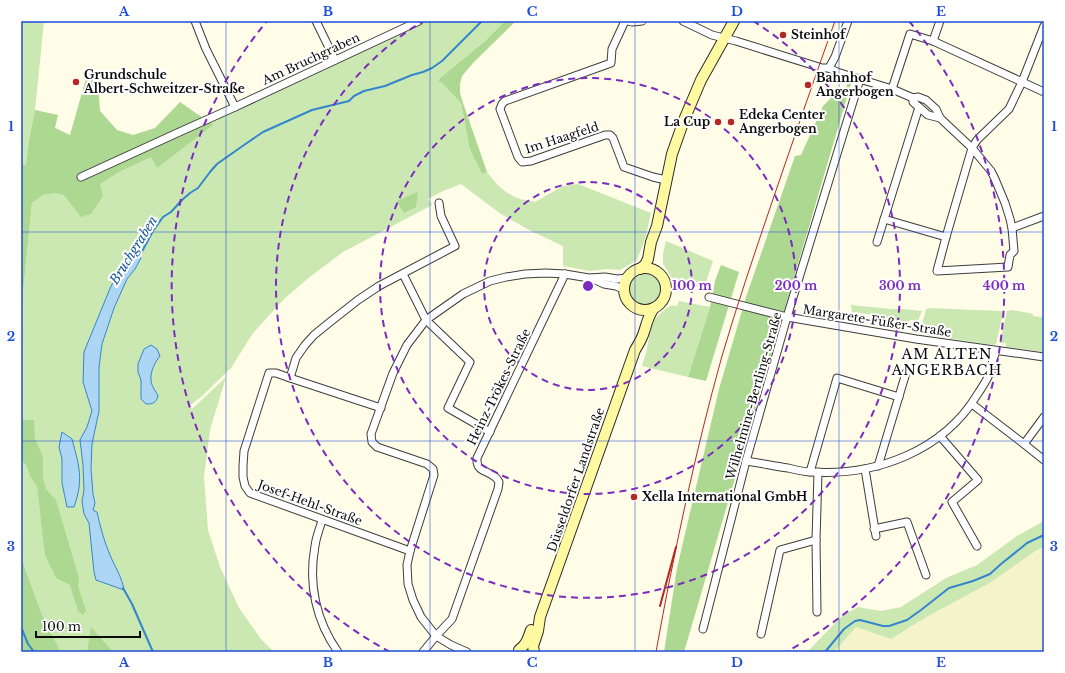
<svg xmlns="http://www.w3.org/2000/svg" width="1065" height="673" font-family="'Libre Baskerville',serif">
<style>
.farmland{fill:#f4f3c9}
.green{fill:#cbe8b2}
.forest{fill:#add892}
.water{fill:#add6f5;stroke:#3486cc}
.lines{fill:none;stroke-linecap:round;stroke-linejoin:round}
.stream{stroke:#3486cc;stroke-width:2}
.minor-casing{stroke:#3d3d3d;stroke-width:9}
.secondary-casing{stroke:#2c2c2c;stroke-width:12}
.minor{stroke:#fff;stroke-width:7}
.secondary{stroke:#fffaa2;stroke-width:10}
.tram{stroke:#b82624;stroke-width:1}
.rail{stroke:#b82624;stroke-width:2}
.grid{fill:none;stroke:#1d4ed8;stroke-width:1;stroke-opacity:0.55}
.ring{fill:none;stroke:#7b2cbf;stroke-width:2;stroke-dasharray:7 5}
.poi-dot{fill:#b82624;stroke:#fff;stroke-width:1.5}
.labels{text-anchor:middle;stroke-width:4;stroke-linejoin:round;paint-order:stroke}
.poi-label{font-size:12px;font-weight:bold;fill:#0a0a0a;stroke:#fff;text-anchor:start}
.street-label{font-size:12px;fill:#0a0a0a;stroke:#fff}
.water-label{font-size:13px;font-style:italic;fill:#15589a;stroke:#fff}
.quarter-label{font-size:14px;letter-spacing:1px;fill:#0a0a0a;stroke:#fff}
.centre{fill:#7b2cbf;stroke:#fff;stroke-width:2}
.ring-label{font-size:12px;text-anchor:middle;font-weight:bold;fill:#7b2cbf;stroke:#fff;stroke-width:4;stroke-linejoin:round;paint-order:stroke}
.neatline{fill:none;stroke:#1d4ed8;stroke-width:1.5}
.grid-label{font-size:13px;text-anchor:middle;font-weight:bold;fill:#1d4ed8}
</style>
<rect width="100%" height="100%" fill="#fffce7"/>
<polygon class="farmland" points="1044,547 1044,652 834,652 856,627 891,639 928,616 988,584 1037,550"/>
<g class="green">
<polygon points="21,21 44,21 35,110 29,140 26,165 21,165"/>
<path d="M 425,21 L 505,21 L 484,42 L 440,78 L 438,82 L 442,83 L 461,103 L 465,124 L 482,174 L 487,172 C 494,181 502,191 513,196 C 519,200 528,200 535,202 L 563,186 L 578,184 L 651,213 L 646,236 L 637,260 L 620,270 L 607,269 L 590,271 L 563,266 L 563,246 L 529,230 L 501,214 L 461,184 L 443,191 L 428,199 L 432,205 L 343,252 L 311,276 L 284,299 L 253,333 L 231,368 L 201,397 L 189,406 L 192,409 L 226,377 L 210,430 L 204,477 L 208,530 L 220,567 L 239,608 L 261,639 L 274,652 L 61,652 L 42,615 L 21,557 L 21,313 L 32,203 L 43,195 L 56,193 L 375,46 L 414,27 Z"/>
<polygon points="666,241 713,261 704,288 679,284 674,281 663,264 663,253"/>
<circle cx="646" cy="289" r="17"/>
<path d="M 679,301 L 710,307 L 688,377 L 642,366 L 646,353 L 652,323 C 654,319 666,307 671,306 C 673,305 675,306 677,306 Z"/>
<polygon points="851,305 890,309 903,309 922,311 918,321 911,320 908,322 875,317 874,315 852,312"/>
<polygon points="928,308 1001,311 1003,313 996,344 993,345 919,334 926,310"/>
<polygon points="1013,310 1033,314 1033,316 1042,317 1042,315 1044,316 1044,352 1006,347 1006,343 1000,343 1007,311"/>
<polygon points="1044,521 1044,547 1037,550 988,584 928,616 891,639 856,627 834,652 807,652 842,616 858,607 881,611 901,607 946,578 977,565 1017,536"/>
</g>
<g class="forest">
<polygon points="505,21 516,21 473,63 462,76 460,84 460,93 463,103 487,172 482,174 470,149 461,103 442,83 438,82 440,78 484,42"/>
<polygon points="93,73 98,85 100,111 117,130 133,135 155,128 180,102 213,125 157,168 151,157 119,172 100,184 103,196 91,214 81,217 64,195 56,193 43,195 32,203 21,313 21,165 26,165 29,140 35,110 58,115 55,128 70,135 87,75"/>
<polygon points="852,80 684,652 664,652 677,568 719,389 746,297 795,156 801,155 823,106 833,96 844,96 848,81"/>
<polygon points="418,192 416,207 404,213 397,201"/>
<polygon points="721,265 739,272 706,381 688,377 710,307 715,281"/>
<polygon points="21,420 34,420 35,439 43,457 43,479 46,489 56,500 79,578 78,586 86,611 83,615 78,611 70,585 56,578 45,555 37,486 30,476 27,466 21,459"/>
<polygon points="21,557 42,615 61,652 21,652"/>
<polygon points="91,627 113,652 87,652"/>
</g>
<g class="water">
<path d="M 137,255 L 141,258 L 135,269 L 127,279 L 114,308 L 102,344 L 99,367 L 99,411 L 92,444 L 91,469 L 93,494 L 95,503 L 93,510 L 97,512 C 100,526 104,541 110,555 C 115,567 122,577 124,590 L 96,580 L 94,572 L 89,523 L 84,514 L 82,501 L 84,490 L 83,465 L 80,440 L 87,427 L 92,411 L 83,382 L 84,352 L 111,286 L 121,270 Z"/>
<path d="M 151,345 L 157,349 L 160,356 C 155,362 150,372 151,380 C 151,386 156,391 158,396 C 156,403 153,404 146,404 L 141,399 L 141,380 L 138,372 L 138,364 L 144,349 Z"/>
<path d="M 62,432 L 72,439 C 79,466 84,479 74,507 L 67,507 L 62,483 L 62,459 L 59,447 Z"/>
</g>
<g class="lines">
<g class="stream">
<polyline points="139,257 153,231 163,217 171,212 182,200 190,193 198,188 210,172 217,164 244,145 263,132 312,110 349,101 354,96 364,91 385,86 412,75 423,72 432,68 442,61 482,21"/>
<polyline points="123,588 132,604 153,652"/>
<polyline points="21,627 28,644 34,652"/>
<polyline points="825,652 844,629 855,621 860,620 883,626 889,626 907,620 921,610 949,588 973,581 990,574 1001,564 1021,548 1027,543 1044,535"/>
</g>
<defs>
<g id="minor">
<polyline points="195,21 206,49 235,107"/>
<polyline points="316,21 335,60"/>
<polyline points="625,21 612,49 611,63 505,101 502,104 500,109 518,157 522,162 531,161 605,135 610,135 613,138 624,167 653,177 666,180"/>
<polyline points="628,21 632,22 642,21"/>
<polyline points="683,21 712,35 736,41 822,68 829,68 837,72 892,89 913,98 918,97 926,100 936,109 940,118 972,148 991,171 995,179 1005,203 1010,219 1012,228 1014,251 1010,255 1008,267 937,271 946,237 972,148 977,140 1009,109 1022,82 1044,26"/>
<polyline points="933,41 940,21"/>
<polyline points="829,68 835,57 848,21"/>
<polyline points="892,89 910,34 933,41 1044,92"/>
<polyline points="913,98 913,102 928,115 940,118"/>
<polyline points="81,177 175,134 235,107 419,21"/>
<polyline points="884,219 946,237"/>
<polyline points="1012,228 1044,216"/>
<polyline points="877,242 919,107"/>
<polyline points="403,274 426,320 470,362 448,408 490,432"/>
<polyline points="593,279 604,284 616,286 625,290"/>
<polyline points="709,297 787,317 916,339 1044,357"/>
<polyline points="290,378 296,358 305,345 314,335 330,322 358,300 379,286 455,246 441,216 439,203"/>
<polyline points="972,404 1024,444 1044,417"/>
<polyline points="381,408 290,378 276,373 269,373 244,451 243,466 243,477 245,486 250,493 410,551"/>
<polyline points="940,436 978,480 952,502 977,546"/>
<polyline points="1024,444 1044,460"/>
<path d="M 746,461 C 760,463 774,466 788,468 C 796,470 804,472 812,472 C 876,476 943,451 977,395 C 981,389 985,383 988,377 C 991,368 993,359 996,351"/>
<polyline points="878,466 906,373"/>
<polyline points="865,469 876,536"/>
<polyline points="810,472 837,378 899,397"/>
<path d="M 322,520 C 320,528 316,537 315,546 C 308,584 316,621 338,652"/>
<polyline points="874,529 907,522 926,575"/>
<polyline points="817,612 816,540 818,472"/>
<polyline points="703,629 746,461 787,317 860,79"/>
<polyline points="761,634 780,550 816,540"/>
<path d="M 423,652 L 436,636 L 452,619 L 498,489 L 499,482 C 498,481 497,478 495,477 C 487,470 476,472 477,458 L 565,274"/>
<polyline points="467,652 451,645 436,636 421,617 413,600 408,584 407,565 410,551 434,475 433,469 427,464 377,447 372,442 371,434 393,373 407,345 426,320 463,294 490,281 506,277 525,274 546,273 565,274 589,278 605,277 617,279 628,278"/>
</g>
<g id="secondary">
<circle cx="645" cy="289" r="21"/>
<polyline points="640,269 645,265 648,259 651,242 657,226 672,154 684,120 701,80 734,21"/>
<path d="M 519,650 C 526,645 528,639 531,630"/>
<path d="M 534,652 L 533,646 L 538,631 L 540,617 L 635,350 C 638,345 642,339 644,332 C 647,323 648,316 654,308"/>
</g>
</defs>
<use href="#minor" class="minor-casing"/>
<use href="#secondary" class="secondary-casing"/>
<use href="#minor" class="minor"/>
<use href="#secondary" class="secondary"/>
<path class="tram" d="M 656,652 C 674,552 695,453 722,356 C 737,305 754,255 771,205 C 792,144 813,82 835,21"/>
<polyline class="rail" points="660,606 676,547"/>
</g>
<path class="grid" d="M 226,21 L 226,652M 430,21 L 430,652M 635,21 L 635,652M 839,21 L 839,652M 21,232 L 1044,232M 21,441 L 1044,441"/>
<g class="ring">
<circle cx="588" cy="286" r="104"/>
<circle cx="588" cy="286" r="208"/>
<path d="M753 21A312 312 0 1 1 423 21"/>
<path d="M390 652A416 416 0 0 1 267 21M909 21A416 416 0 0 1 786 652"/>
</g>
<g class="poi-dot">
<circle cx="783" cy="35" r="4"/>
<circle cx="76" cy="82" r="4"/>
<circle cx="808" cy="85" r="4"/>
<circle cx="718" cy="122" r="4"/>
<circle cx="731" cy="122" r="4"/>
<circle cx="634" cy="497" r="4"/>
</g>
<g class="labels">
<g class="poi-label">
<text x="791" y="39">Steinhof</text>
<text x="84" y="79">Grundschule<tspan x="84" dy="14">Albert-Schweitzer-Straße</tspan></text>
<text x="816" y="82">Bahnhof<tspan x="816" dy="14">Angerbogen</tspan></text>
<text x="739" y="119">Edeka Center<tspan x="739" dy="14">Angerbogen</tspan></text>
<text x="710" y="126" text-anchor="end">La Cup</text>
<text x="642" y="501">Xella International GmbH</text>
</g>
<g class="street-label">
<text transform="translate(311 59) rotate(-25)" y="4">Am Bruchgraben</text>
<text transform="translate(562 138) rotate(-18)" y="4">Im Haagfeld</text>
<text transform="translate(877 321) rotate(9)" y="4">Margarete-Füßer-Straße</text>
<text transform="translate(499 387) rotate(-64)" y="4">Heinz-Trökes-Straße</text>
<text transform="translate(754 396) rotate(-74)" y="4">Wilhelmine-Bertling-Straße</text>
<text transform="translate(576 480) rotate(-71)" y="4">Düsseldorfer Landstraße</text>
<text transform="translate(310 503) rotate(20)" y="4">Josef-Hehl-Straße</text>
</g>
<g class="water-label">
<text transform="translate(133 250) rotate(-58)" y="5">Bruchgraben</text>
</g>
<g class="quarter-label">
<text x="947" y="359">AM ALTEN<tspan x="947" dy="16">ANGERBACH</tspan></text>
</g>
</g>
<circle cx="588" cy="286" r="6" class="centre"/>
<g class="ring-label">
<text x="692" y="290">100 m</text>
<text x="796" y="290">200 m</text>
<text x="900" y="290">300 m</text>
<text x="1004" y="290">400 m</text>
</g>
<rect width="1065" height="673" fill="none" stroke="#ffffff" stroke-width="44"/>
<path d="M36 631v6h104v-6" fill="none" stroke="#0a0a0a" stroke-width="2"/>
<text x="42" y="631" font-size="12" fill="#0a0a0a" stroke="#ffffff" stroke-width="3" paint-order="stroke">100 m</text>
<rect x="22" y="22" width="1021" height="629" class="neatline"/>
<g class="grid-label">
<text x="124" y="16">A</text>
<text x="328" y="16">B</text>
<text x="532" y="16">C</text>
<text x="737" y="16">D</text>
<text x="941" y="16">E</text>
<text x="11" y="131">1</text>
<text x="1054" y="131">1</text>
<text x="11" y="341">2</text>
<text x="1054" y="341">2</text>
<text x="11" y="551">3</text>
<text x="1054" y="551">3</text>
<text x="124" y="667">A</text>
<text x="328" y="667">B</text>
<text x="532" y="667">C</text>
<text x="737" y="667">D</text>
<text x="941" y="667">E</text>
</g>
</svg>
